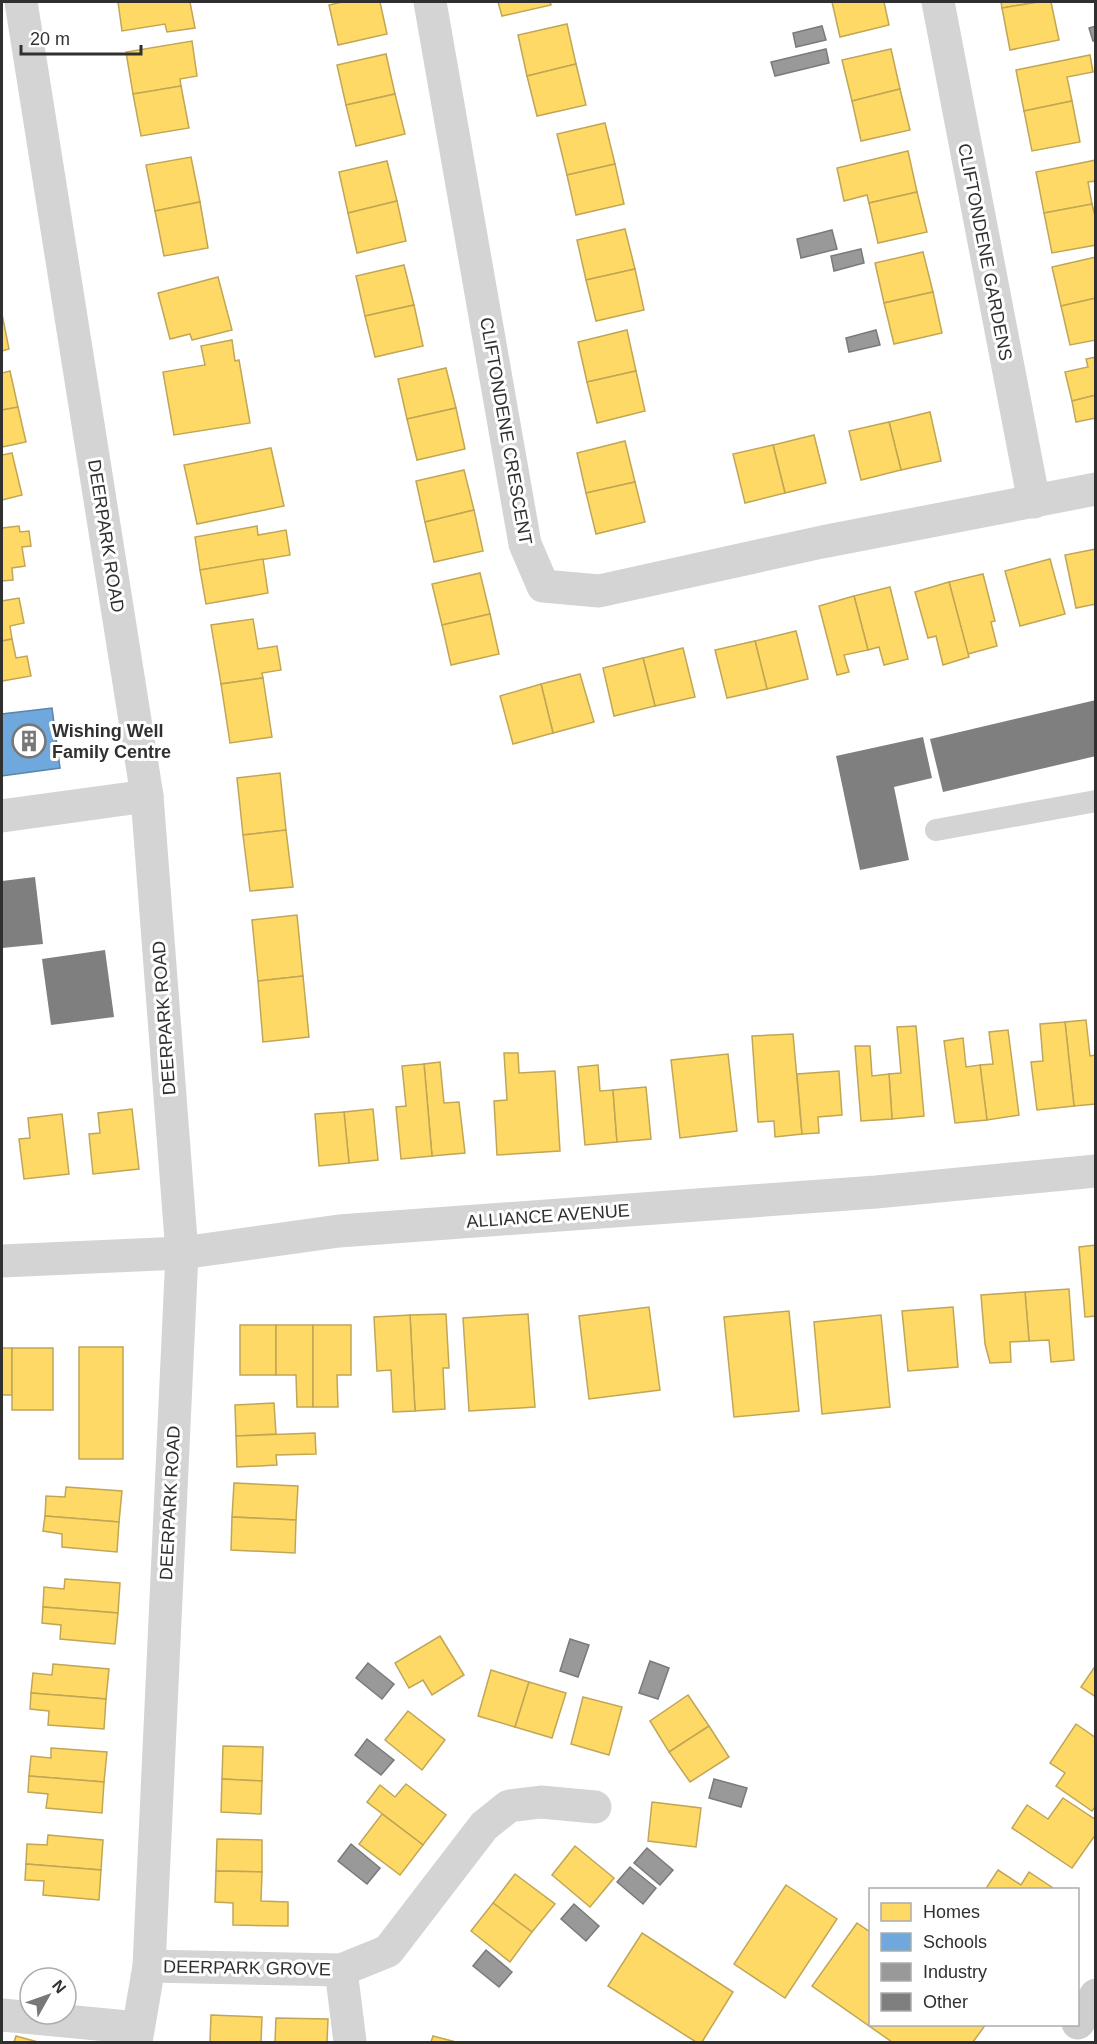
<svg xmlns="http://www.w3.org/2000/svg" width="1097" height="2044" font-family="Arial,sans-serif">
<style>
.homes{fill:#ffd966;stroke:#c1a656;stroke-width:1.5}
.schools{fill:#6fa8dc;stroke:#5c84a8;stroke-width:1.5}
.industry{fill:#999;stroke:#7a7a7a;stroke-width:1.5}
.building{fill:#7f7f7f}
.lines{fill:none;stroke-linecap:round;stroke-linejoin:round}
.service{stroke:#d4d4d4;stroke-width:22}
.minor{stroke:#d4d4d4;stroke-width:33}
.tertiary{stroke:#d4d4d4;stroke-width:33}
.secondary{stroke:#cecece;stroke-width:33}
.labels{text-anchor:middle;stroke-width:6;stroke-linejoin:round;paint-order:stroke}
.street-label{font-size:18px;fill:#303030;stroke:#fff}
.poi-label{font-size:18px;font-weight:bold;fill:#303030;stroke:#fff;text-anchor:start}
</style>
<rect width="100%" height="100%" fill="#fff"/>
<g class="homes">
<polygon points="118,2 190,2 195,28 167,32 165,24 122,31"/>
<polygon points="342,2 380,2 387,34 338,45 329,5"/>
<polygon points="498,2 550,2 551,5 502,16"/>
<polygon points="832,2 884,2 889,25 840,37"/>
<polygon points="1001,2 1038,2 1002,8"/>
<polygon points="1038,2 1051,2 1059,40 1010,50 1002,8"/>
<polygon points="567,24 576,64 527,76 518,35"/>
<polygon points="192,41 197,76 180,79 181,86 133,94 126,52"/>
<polygon points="891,49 900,89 852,101 842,60"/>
<polygon points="386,54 395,94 346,105 337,65"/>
<polygon points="1090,55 1093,72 1067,77 1072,101 1024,111 1016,70"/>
<polygon points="576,64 586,105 537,116 527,76"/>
<polygon points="181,86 189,128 141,136 133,94"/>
<polygon points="900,89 910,130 861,141 852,101"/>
<polygon points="395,94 405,134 356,146 346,105"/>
<polygon points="1072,101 1080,142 1032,151 1024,111"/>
<polygon points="605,123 615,164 567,175 557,134"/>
<polygon points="908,151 917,192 869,203 867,195 844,201 837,168"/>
<polygon points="191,157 200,202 155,211 146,165"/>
<polygon points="1096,160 1096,181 1088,182 1092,204 1044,213 1036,172"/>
<polygon points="387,161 397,201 348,213 339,172"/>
<polygon points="615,164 624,204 576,215 567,175"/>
<polygon points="917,192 927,232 878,243 869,203"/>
<polygon points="397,201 406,241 357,253 348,213"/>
<polygon points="200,202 208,248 164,256 155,211"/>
<polygon points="1092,204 1096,220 1096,245 1052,253 1044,213"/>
<polygon points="625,229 635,269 586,280 577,240"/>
<polygon points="923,252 933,292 884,303 875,263"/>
<polygon points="1096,257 1096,298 1061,306 1052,267"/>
<polygon points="404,265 414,305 365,316 356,276"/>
<polygon points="635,269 644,310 596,321 586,280"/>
<polygon points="218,277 232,330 192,340 190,334 170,339 158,293"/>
<polygon points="933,292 942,333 894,344 884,303"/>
<polygon points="1096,298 1096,340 1070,345 1061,306"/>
<polygon points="414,305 423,346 375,357 365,316"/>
<polygon points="2,314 9,349 2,351"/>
<polygon points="627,330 636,371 587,382 578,342"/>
<polygon points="232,340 235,361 239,360 250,423 174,435 163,372 205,365 201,346"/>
<polygon points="1096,357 1096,395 1072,401 1065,372 1088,367 1086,359"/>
<polygon points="446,368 456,408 407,419 398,379"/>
<polygon points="10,371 18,407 2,410 2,373"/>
<polygon points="636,371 645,411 597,423 587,382"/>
<polygon points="1096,395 1096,418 1076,422 1072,401"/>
<polygon points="18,407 26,442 2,447 2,410"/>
<polygon points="456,408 465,449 417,460 407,419"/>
<polygon points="930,412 941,461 901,470 889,422"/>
<polygon points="889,422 901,470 861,480 849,431"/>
<polygon points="814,435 826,483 785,493 773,445"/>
<polygon points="625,441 635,482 586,493 577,453"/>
<polygon points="773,445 785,493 745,503 733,454"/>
<polygon points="271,448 284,506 197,524 184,465"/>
<polygon points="12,453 22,495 2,500 2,455"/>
<polygon points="464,470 474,510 425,522 416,481"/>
<polygon points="635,482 645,522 596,534 586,493"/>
<polygon points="474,510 483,551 434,562 425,522"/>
<polygon points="19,526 20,532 29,531 31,546 22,547 25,566 12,568 13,580 2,581 2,528"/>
<polygon points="257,526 258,535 286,530 290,555 200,570 195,537"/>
<polygon points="1096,549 1096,604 1076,608 1065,555"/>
<polygon points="263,559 268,593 206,604 200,570"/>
<polygon points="1050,559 1065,614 1020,626 1005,571"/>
<polygon points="480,573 490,614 442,625 432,584"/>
<polygon points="983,574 995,621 991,622 997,646 968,654 949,582"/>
<polygon points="949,582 969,657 943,665 936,636 928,638 915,592"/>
<polygon points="890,587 908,659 884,665 879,647 868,650 854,596"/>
<polygon points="854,596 868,650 844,655 849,672 837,675 819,606"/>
<polygon points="19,598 24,623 10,626 12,639 2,641 2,601"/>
<polygon points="490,614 499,654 451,665 442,625"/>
<polygon points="253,619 258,649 277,646 281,670 262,673 263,678 221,684 211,625"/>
<polygon points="796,631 808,679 767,689 755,641"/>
<polygon points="12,639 16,658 27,656 31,676 2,681 2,641"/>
<polygon points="755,641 767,689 727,698 715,650"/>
<polygon points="683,648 695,697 655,706 643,658"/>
<polygon points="643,658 655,706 614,716 603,668"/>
<polygon points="580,674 594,722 553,733 541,684"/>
<polygon points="263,678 272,737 230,743 221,684"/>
<polygon points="541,684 553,733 513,744 500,696"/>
<polygon points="280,773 286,830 243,835 237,778"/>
<polygon points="286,830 293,887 250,891 243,835"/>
<polygon points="297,915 303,976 258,981 252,920"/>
<polygon points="303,976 309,1037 263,1042 258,981"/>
<polygon points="1086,1020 1090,1056 1096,1055 1096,1104 1074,1106 1065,1022"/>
<polygon points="1065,1022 1074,1106 1037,1110 1031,1062 1043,1061 1040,1024"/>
<polygon points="916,1026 924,1116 892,1119 889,1074 901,1073 897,1027"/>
<polygon points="1008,1030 1019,1115 987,1120 980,1065 993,1064 989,1032"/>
<polygon points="793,1034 802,1134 775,1137 774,1121 758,1122 752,1036"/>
<polygon points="963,1038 966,1067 980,1065 987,1120 955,1123 944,1041"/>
<polygon points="855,1046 870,1046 872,1076 889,1074 892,1119 861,1121"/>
<polygon points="504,1053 518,1053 519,1073 555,1071 560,1151 497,1155 494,1101 507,1100"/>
<polygon points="728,1054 737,1131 680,1138 671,1060"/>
<polygon points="440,1062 444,1103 459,1102 465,1153 432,1156 424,1064"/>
<polygon points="424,1064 432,1156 401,1159 396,1107 406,1106 402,1066"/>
<polygon points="598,1065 600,1091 613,1090 617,1142 585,1145 578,1067"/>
<polygon points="839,1071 842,1115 818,1117 819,1133 802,1134 797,1074"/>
<polygon points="646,1087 651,1139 617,1142 613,1090"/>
<polygon points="132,1109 139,1169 93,1174 89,1134 100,1133 98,1113"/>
<polygon points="373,1109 378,1160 349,1163 344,1112"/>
<polygon points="344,1112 349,1163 319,1166 315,1114"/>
<polygon points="62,1114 69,1174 24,1179 19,1139 30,1138 28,1118"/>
<polygon points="1096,1245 1096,1316 1085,1317 1079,1247"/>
<polygon points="1069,1289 1074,1360 1051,1362 1049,1340 1029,1341 1025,1292"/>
<polygon points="1025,1292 1029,1341 1010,1342 1011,1362 990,1363 985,1344 981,1295"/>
<polygon points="649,1307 660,1390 589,1399 579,1316"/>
<polygon points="953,1307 958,1367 908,1371 902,1311"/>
<polygon points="789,1311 799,1411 734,1417 724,1317"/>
<polygon points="446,1314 449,1368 443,1368 445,1409 415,1411 410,1315"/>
<polygon points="528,1314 535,1407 469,1411 463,1318"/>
<polygon points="410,1315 415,1411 393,1412 391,1370 377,1371 374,1317"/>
<polygon points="881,1315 890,1407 822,1414 814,1322"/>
<rect x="240" y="1325" width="36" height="50"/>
<polygon points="276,1325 313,1325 313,1407 297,1407 296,1375 276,1375"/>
<polygon points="313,1325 351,1325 351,1375 337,1375 338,1407 313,1407"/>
<rect x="79" y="1347" width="44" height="112"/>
<rect x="2" y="1348" width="10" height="47"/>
<rect x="12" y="1348" width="41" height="62"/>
<polygon points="274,1403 276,1434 236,1436 235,1405"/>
<polygon points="315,1433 316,1454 276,1455 277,1465 237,1467 236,1436"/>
<polygon points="234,1483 298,1486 296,1520 232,1517"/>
<polygon points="66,1487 122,1491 119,1522 45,1516 46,1496 65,1497"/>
<polygon points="45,1516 119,1522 117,1552 62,1547 62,1534 43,1531"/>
<polygon points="232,1517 296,1520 295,1553 231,1550"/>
<polygon points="65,1579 120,1583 118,1613 43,1607 44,1587 64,1589"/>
<polygon points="43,1607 118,1613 115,1644 60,1639 61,1625 42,1623"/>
<polygon points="440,1636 464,1675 432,1695 423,1680 409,1688 395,1663"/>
<polygon points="53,1664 109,1669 106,1699 31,1693 33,1673 52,1675"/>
<polygon points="1096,1665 1096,1697 1081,1687"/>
<polygon points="491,1670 529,1682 515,1727 478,1716"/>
<polygon points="529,1682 566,1693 552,1738 515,1727"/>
<polygon points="31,1693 106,1699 104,1729 48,1725 49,1711 30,1709"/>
<polygon points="688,1695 709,1726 669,1752 650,1721"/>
<polygon points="583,1697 622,1707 609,1755 571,1744"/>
<polygon points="408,1711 445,1740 422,1770 385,1740"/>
<polygon points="1076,1724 1096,1738 1096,1806 1092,1811 1056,1786 1065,1773 1050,1763"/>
<polygon points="709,1726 729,1757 690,1782 669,1752"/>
<polygon points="223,1746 263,1747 262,1781 222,1779"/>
<polygon points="51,1748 107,1752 104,1782 29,1776 31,1756 51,1758"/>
<polygon points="29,1776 104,1782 102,1813 46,1808 48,1794 28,1792"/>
<polygon points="222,1779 262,1781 261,1814 221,1812"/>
<polygon points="406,1784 446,1815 423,1845 367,1802 380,1785 395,1797"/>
<polygon points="1063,1798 1096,1820 1096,1834 1072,1868 1012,1828 1027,1805 1048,1819"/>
<polygon points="652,1802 701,1808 696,1847 648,1841"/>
<polygon points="382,1814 423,1845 400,1875 359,1844"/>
<polygon points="48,1835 103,1840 101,1870 26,1864 27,1844 47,1845"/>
<polygon points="217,1839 262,1840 262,1872 216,1871"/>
<polygon points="575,1846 614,1878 590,1907 552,1875"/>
<polygon points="26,1864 101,1870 99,1900 43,1895 44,1881 25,1880"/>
<polygon points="998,1870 1021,1885 1029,1872 1056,1890 985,1890"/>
<polygon points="216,1871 262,1872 261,1901 288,1902 288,1926 233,1925 233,1903 215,1902"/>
<polygon points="515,1874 555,1904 532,1932 493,1903"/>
<polygon points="786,1885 837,1919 785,1998 734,1964"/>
<polygon points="493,1903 532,1932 510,1962 471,1931"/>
<polygon points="857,1923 870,1932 870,2024 986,2024 973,2042 892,2042 812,1986"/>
<polygon points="642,1933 733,1992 702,2042 696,2042 608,1986"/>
<polygon points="211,2015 262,2017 261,2042 210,2042"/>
<polygon points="276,2018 328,2019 327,2042 275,2042"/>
<polygon points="16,2036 38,2042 14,2042"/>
<polygon points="433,2036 456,2042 431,2042"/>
</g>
<polygon class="schools" points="52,708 60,768 2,776 2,714"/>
<g class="industry">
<polygon points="822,26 826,40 796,47 793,33"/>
<polygon points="1096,26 1096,41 1093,41 1089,28"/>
<polygon points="826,49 829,63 775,76 771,62"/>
<polygon points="832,230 837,249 801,258 797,239"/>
<polygon points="861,249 864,263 834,271 831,256"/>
<polygon points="876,330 880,345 849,352 846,338"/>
<polygon points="570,1639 589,1645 578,1677 560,1671"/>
<polygon points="650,1661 669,1668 658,1699 639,1693"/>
<polygon points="368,1663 394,1684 382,1699 356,1678"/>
<polygon points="367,1739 394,1760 381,1775 355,1755"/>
<polygon points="714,1779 747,1788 741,1807 709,1798"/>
<polygon points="351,1844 380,1868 367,1884 338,1861"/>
<polygon points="647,1848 673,1870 660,1885 634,1863"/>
<polygon points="630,1867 656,1888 643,1904 617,1882"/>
<polygon points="574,1904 599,1926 586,1941 561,1919"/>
<polygon points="486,1950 512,1972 499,1987 473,1966"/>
</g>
<g class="building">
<polygon points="1096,700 1096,756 943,792 930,739"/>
<polygon points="923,737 932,778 894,787 909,860 860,870 836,756"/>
<polygon points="35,877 43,944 2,948 2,881"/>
<polygon points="105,950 114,1017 51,1025 42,959"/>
</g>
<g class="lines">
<polyline class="service" points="936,830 1096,801"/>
<g class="minor">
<polyline points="21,2 147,796 182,1253 149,1966 136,2042"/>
<polyline points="430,2 525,544 543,586 599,591 822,542 1096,489"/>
<polyline points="938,2 1034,502"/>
<polyline points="2,816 147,796"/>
<polyline points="149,1966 341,1970 388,1951 484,1826 509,1806 541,1802 595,1807"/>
<polyline points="341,1970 350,2042"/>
<polyline points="2,2015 138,2028"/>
</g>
<polyline class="tertiary" points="2,1261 182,1253 339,1231 876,1192 1096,1171"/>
<polyline class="secondary" points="1078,2023 1096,1995"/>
</g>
<defs>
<symbol id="building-ring" viewBox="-11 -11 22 22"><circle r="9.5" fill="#fff" stroke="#787878" stroke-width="1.5"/><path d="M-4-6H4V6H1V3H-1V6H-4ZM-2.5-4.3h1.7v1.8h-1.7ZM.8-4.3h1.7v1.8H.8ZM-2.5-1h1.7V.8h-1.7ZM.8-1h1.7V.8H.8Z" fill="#787878"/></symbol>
</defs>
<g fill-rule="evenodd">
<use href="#building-ring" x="10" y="722" width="38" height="38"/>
</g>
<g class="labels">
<g class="street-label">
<text transform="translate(985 252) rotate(79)" y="6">CLIFTONDENE GARDENS</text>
<text transform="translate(506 431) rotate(80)" y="6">CLIFTONDENE CRESCENT</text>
<text transform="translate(106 536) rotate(81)" y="6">DEERPARK ROAD</text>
<text transform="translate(164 1018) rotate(-94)" y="6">DEERPARK ROAD</text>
<text transform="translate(548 1216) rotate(-4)" y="6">ALLIANCE AVENUE</text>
<text transform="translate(170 1503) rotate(-87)" y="6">DEERPARK ROAD</text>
<text transform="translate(247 1968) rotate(1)" y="6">DEERPARK GROVE</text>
</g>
<g class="poi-label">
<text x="52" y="737">Wishing Well<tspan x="52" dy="21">Family Centre</tspan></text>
</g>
</g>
<rect width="1097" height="2044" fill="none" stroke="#303030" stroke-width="6"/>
<rect x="869" y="1888" width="210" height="138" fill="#ffffff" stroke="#acacac" stroke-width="1.5"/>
<rect x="881" y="1903" width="30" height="18" fill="#ffd966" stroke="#acacac" stroke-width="1.5"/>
<text x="923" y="1918" font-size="18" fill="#303030">Homes</text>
<rect x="881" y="1933" width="30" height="18" fill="#6fa8dc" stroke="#acacac" stroke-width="1.5"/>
<text x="923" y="1948" font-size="18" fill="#303030">Schools</text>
<rect x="881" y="1963" width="30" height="18" fill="#999999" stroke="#acacac" stroke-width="1.5"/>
<text x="923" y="1978" font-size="18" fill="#303030">Industry</text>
<rect x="881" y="1993" width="30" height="18" fill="#7f7f7f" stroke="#acacac" stroke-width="1.5"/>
<text x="923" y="2008" font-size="18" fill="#303030">Other</text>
<g transform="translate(48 1996) rotate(50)"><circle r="28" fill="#ffffff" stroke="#acacac" stroke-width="1.5"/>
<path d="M0-4.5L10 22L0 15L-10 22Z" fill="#787878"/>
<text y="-9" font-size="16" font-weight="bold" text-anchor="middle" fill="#303030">N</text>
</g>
<path d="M21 45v9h120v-9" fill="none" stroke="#303030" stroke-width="3"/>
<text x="30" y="45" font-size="18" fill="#303030" stroke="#ffffff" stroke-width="4.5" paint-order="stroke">20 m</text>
</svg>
